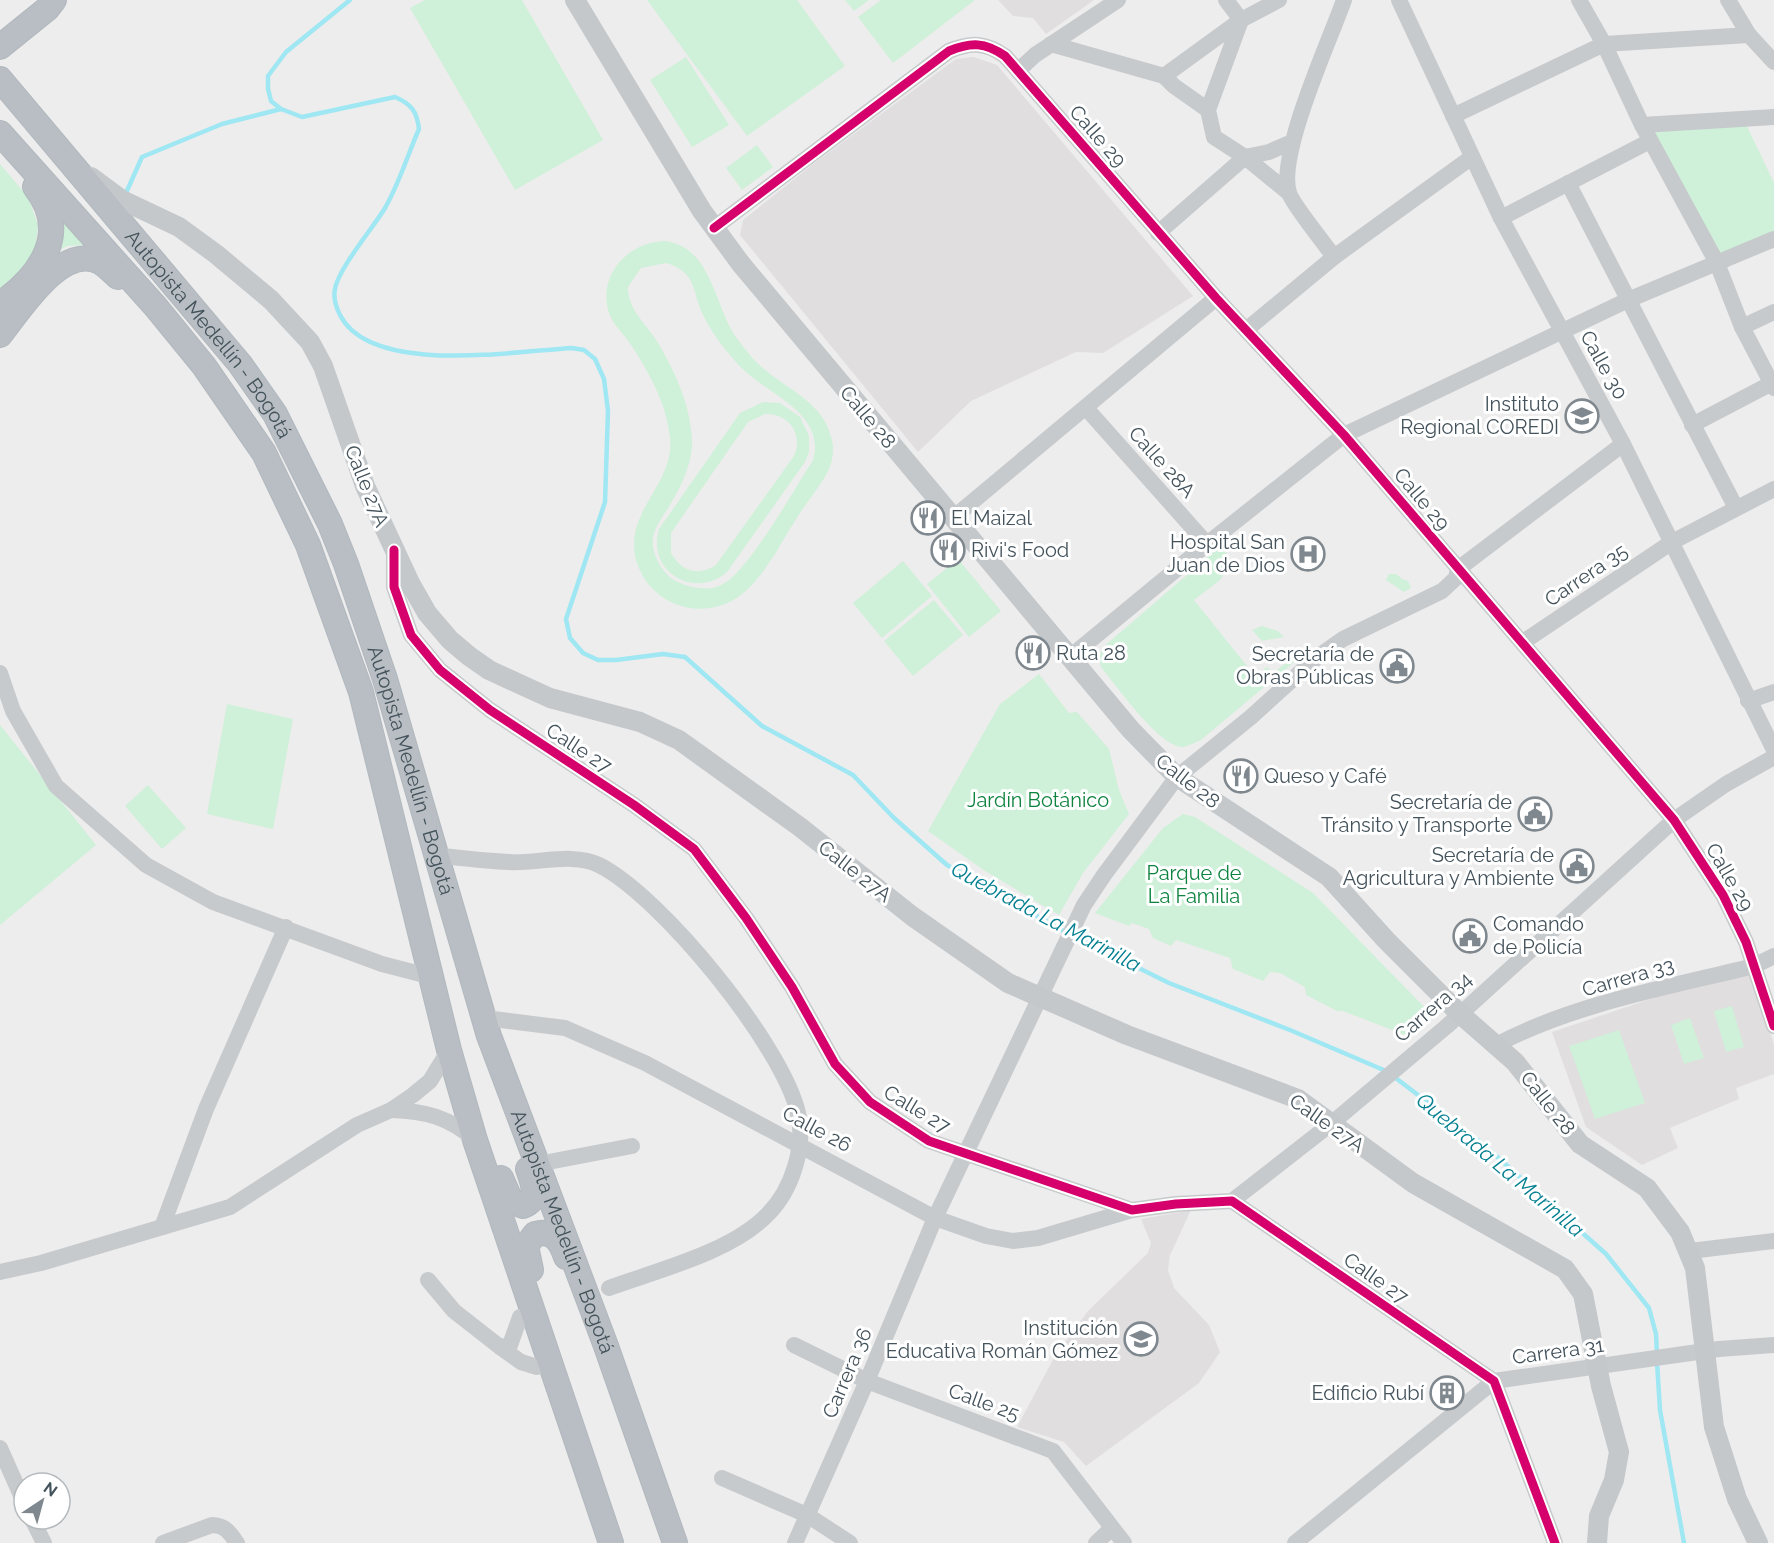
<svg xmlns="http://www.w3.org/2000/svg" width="1774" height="1543" font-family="Raleway,sans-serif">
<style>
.education{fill:#e0dedf}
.green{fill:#cff0d9;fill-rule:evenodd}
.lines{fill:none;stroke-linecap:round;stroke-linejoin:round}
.stream{stroke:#9fe7f2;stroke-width:4.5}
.highway-casing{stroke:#b1b8be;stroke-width:26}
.minor{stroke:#c7cacc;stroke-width:16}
.major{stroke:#c4c8cb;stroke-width:20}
.highway{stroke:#b8bec3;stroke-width:24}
.cycleway-casing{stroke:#fff;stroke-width:13}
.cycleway{stroke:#d6006c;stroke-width:9}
.labels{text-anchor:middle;stroke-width:6;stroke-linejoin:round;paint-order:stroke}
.street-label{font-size:20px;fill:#43525b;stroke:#fff}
.poi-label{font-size:20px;fill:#43525b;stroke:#fff;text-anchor:end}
.park-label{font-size:20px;fill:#0e833f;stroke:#fff}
.water-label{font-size:21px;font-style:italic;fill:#037f91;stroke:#fff}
</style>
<rect width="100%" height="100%" fill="#eeeded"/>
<g class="education">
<polygon points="998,0 1094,0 1046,34 1033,18 1013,16"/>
<polygon points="974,57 997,65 1193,296 1103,353 1076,352 971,401 918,452 740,235 743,220 817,161 956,59"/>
<polygon points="1746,974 1753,977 1774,1045 1774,1074 1736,1088 1739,1099 1670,1128 1678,1148 1642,1165 1586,1127 1552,1032 1698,983"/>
<polygon points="1191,1210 1170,1255 1168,1270 1174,1288 1209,1325 1220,1352 1199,1383 1086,1466 1064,1442 1017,1427 1055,1356 1088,1311 1148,1253 1151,1243 1141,1219"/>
</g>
<g class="green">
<polygon points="425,0 522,0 603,140 515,190 410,8"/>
<polygon points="647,0 797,0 845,66 747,136"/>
<polygon points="845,0 869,0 854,11"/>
<polygon points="881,0 975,0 893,63 858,17"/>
<polygon points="686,57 729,125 692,147 650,80"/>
<polygon points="1744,120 1774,183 1774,236 1718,260 1645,126"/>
<polygon points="757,145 773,167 742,190 726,168"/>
<polygon points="0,164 28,197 38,225 35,252 29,266 0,293"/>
<polygon points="62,218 83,242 83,245 67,246 59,250"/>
<path d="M 665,241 C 713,247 714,308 738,340 C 746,350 754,361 764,369 C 791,392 823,402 832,440 C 834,449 833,460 829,469 C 822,484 809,499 800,513 C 784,537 769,569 748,589 C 737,599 725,606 710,608 C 691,611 670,605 656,592 C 646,584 640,572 636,560 C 623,512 675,484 670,438 C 667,405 649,372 631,345 C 625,335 613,325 609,313 C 597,276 627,242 665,241 ZM 666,263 C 675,265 684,271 689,278 C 695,287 696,299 700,308 C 708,328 722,346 736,362 C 761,393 827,410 813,460 C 795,488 749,570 723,584 C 709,593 684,587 671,578 C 660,569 651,552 653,538 C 655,527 661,519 667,510 C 682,485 696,459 691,429 C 687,397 673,368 657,341 C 645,322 628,310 628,287 L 641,268 Z"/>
<path d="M 763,402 L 780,403 L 800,417 L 809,436 L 809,452 L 805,462 L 727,572 C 695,600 646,572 659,529 L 740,413 ZM 765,414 C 788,413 804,434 794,456 L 716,565 C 698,577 681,571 671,553 L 671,533 L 748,422 Z"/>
<path d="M 1223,544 L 1228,557 L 1233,561 L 1220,580 L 1194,600 L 1255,676 L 1267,667 L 1273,673 L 1303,650 L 1305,653 L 1201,740 C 1196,742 1189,746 1183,747 C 1160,748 1116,685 1101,667 L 1099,660 L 1102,648 Z"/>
<polygon points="958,559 1001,611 969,637 927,584"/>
<polygon points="903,561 932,596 882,638 853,603"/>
<polygon points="1389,574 1396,574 1402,579 1408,581 1411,588 1404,592 1386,580"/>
<polygon points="934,600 963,635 913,676 884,641"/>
<polygon points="1262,626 1278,631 1284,637 1262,641 1252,630"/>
<polygon points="1039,674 1069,713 1077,712 1109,749 1119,790 1129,814 1083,873 1059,915 985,871 928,831 1000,704"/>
<polygon points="227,704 293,719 273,829 207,814"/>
<polygon points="0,725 96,845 0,925"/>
<polygon points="148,785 186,828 162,849 125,806"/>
<polygon points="1183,814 1195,817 1313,893 1433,1016 1410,1037 1343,1011 1337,1011 1306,995 1305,987 1280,973 1270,972 1263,981 1233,969 1230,958 1176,940 1171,946 1153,938 1149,929 1132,923 1129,926 1095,913 1163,828"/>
<polygon points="1732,1006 1744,1047 1726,1052 1714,1011"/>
<polygon points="1690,1018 1704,1058 1684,1064 1671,1025"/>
<polygon points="1619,1030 1645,1103 1595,1119 1569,1046"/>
</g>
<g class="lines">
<g class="stream">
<path d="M 350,0 L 286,52 L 268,76 L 268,89 L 271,101 L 281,109 L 302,117 L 395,97 C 411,104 417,111 419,129 C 408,154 399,184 385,208 C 373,228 338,269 335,289 C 333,298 336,307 340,315 C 371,376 515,351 572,348 L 584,350 L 595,359 L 604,379 L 608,411 L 605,502 L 566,619 L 570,638 L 583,653 L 598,660 L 616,660 L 663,654 L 685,657 L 762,726 L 853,775 L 894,818 L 947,865 L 1067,933"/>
<polyline points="126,193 142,157 222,124 281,109"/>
<polyline points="1074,936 1169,983 1290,1030 1386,1071"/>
<polyline points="1393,1076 1484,1145 1606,1254 1649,1308 1656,1334 1657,1354"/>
<polyline points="1657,1362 1660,1410 1684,1543"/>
</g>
<defs>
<g id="highway">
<polyline points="0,47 47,9 54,0"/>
<path id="s1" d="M 0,79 L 240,364 L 275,414 L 330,524 L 346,564 L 385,679 L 489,1036 L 606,1346 L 675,1543"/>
<polyline points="0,133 155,306 204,366 264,453 308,545 361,692 449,1050 475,1140 611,1543"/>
<path d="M 0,304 C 41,276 71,232 35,187"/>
<path d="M 0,335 C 20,310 62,242 100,262 C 107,266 113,273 118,277"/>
<path d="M 501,1178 L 511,1201 L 523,1206 C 540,1199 533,1184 528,1169"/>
<path d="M 531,1270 L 526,1246 L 535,1234 C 553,1229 561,1242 566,1257"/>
</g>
</defs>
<use href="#highway" class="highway-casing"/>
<g class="minor">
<polyline points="1226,0 1241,20 1208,110 1214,137 1245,157 1289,193"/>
<polyline points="1399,0 1501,218 1623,444 1774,750"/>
<polyline points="1579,0 1604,44 1642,125 1717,263 1742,327 1774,388"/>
<polyline points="1728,0 1749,35 1774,62"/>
<polyline points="1051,44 1164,76"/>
<polyline points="1019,70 1035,55 1118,0"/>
<polyline points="1208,110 1174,86 1164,76 1241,20 1279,0"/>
<polyline points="1453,116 1604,44 1749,35"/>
<polyline points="1642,125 1774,117"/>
<polyline points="1568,183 1736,508"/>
<polyline points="1501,218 1650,141"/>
<path d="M 714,228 L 949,51 C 971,42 985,42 1005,56 L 1216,298 L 1344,435 L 1674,820 L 1723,895 L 1746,942 L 1774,1026"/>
<polyline points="1158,233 1245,157 1269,152 1292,142"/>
<path d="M 1334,257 C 1325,244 1293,205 1289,193 C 1277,154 1330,40 1344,0"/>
<polyline points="1742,327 1774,312"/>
<polyline points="1246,330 1334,257 1472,157"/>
<polyline points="1086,408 1207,544"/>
<polyline points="1692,425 1772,383"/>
<polyline points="953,518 1216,298"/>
<polyline points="394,552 394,587 411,635 440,670 490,710 634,805 694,849 746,918 792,987 835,1064 870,1102 929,1141 1132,1210 1176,1204 1232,1201 1494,1381 1555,1543"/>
<polyline points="1523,642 1672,542 1774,489"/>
<polyline points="1070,657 1207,544 1344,435 1628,300 1774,239"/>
<polyline points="0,673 13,711 56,786 146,865 213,902 382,964 432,977"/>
<polyline points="1748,701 1774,692"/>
<path d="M 436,855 C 460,858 485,861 509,862 C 536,864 573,852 599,865 C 661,896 783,1046 798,1113 C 806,1146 792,1190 768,1214 C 732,1252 658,1270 609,1288"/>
<polyline points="485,1018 565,1028 645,1063 935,1218 986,1236 1013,1241 1038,1238 1132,1210"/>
<path d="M 1496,1045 C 1573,1004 1669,987 1754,966 L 1774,956"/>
<path d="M 391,1110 C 425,1111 449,1117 475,1140"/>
<polyline points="538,1164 632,1146"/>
<polyline points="1232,1201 1332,1123 1447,1026 1674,820 1726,784 1774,757"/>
<polyline points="162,1227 206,1109 286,927"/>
<polyline points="1690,1251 1774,1241"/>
<polyline points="0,1272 41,1263 230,1207 357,1125 391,1110 413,1095 430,1081 449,1050"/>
<polyline points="428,1280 454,1311 500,1347 510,1345 520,1317"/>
<polyline points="794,1345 867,1381 1053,1451 1124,1543"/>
<polyline points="500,1347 521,1362 537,1367"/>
<polyline points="0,1448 24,1502"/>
<polyline points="722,1478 807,1515 850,1543"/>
<polyline points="32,1519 44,1543"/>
<path d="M 163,1543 L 212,1525 C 225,1525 230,1533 237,1543"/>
<polyline points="795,1543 867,1381 935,1218 1061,953 1084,905 1104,875 1177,777 1251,717 1316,658 1343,639 1442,591 1456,578 1458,569 1623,444"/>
<polyline points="1096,1543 1112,1528"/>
<polyline points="1295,1543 1494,1381 1719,1349 1774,1345"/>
</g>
<g class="major">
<polyline points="575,0 702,211 741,264 1131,730 1177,777 1329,877 1386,940 1459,1013 1515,1062 1580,1144 1647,1188 1680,1232 1695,1268 1714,1427 1737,1499 1758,1543"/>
<polyline points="91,177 122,200 179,227 216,254 271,300 310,342 323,366 365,486 410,583 427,613 450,640 469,656 489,670 550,698 640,722 679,740 800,827 912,916 1008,983 1127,1035 1298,1099 1413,1183 1565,1269 1583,1294 1601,1386 1619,1452 1614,1480 1599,1516 1597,1543"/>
</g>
<use href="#highway" class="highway"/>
<defs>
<g id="cycleway">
<path d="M 714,228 L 949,51 C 971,42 985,42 1005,56 L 1216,298 L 1344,435 L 1674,820 L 1723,895 L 1746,942 L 1774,1026"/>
<polyline points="394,550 394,587 411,635 440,670 490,710 634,805 694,849 746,918 792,987 835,1064 870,1102 929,1141 1132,1210 1176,1204 1232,1201 1494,1381 1555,1543"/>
</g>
</defs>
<use href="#cycleway" class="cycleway-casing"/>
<use href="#cycleway" class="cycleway"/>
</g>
<defs>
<symbol id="school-ring" viewBox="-11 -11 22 22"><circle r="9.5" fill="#fff" stroke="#7f888e" stroke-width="1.5"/><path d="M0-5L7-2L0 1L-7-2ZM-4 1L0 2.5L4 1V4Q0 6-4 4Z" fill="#7f888e"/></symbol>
<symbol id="restaurant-ring" viewBox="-11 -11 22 22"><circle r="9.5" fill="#fff" stroke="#7f888e" stroke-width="1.5"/><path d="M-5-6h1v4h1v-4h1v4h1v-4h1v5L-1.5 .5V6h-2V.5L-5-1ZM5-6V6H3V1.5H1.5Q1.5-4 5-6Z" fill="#7f888e"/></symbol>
<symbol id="hospital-ring" viewBox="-11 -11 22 22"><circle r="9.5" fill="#fff" stroke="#7f888e" stroke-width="1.5"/><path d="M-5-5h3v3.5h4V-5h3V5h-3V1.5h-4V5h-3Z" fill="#7f888e"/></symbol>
<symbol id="civic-ring" viewBox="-11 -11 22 22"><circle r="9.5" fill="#fff" stroke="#7f888e" stroke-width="1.5"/><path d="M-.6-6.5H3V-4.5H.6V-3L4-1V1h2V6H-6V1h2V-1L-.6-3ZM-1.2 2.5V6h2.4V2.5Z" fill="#7f888e"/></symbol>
<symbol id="building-ring" viewBox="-11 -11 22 22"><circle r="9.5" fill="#fff" stroke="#7f888e" stroke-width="1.5"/><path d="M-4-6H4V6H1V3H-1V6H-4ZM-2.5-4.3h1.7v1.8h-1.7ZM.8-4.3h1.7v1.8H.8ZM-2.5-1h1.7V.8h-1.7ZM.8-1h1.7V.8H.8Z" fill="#7f888e"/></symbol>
</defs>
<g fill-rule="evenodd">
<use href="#school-ring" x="1563" y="397" width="38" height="38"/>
<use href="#restaurant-ring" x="909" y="499" width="38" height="38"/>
<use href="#restaurant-ring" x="929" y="531" width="38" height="38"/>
<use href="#hospital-ring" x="1289" y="535" width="38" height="38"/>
<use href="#restaurant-ring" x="1014" y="634" width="38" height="38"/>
<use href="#civic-ring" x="1378" y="647" width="38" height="38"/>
<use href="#restaurant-ring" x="1222" y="757" width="38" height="38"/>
<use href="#civic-ring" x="1516" y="795" width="38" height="38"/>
<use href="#civic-ring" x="1558" y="847" width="38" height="38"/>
<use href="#civic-ring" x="1451" y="917" width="38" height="38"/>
<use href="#school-ring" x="1122" y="1320" width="38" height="38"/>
<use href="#building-ring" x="1428" y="1374" width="38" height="38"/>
</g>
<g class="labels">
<g class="street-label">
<text transform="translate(1098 136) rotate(49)" y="7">Calle 29</text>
<text dy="7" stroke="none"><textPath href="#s1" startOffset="330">Autopista Medellín - Bogotá</textPath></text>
<text transform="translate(1604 365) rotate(61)" y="7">Calle 30</text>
<text transform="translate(868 417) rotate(50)" y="7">Calle 28</text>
<text transform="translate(1162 462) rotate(48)" y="7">Calle 28A</text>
<text transform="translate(367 486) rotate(68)" y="7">Calle 27A</text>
<text transform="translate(1422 499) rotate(50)" y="7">Calle 29</text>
<text transform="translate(1586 575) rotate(-34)" y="7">Carrera 35</text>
<text transform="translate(579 748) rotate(33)" y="7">Calle 27</text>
<text dy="7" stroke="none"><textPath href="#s1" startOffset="816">Autopista Medellín - Bogotá</textPath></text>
<text transform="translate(1188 781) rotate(38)" y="7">Calle 28</text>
<text transform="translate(855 871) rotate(38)" y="7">Calle 27A</text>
<text transform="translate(1730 877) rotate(60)" y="7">Calle 29</text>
<text transform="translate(1628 977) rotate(-16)" y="7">Carrera 33</text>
<text transform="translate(1433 1007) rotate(-41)" y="7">Carrera 34</text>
<text transform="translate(1548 1103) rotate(52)" y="7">Calle 28</text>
<text transform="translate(917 1109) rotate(31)" y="7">Calle 27</text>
<text transform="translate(1327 1123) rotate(35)" y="7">Calle 27A</text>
<text transform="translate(817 1129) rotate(28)" y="7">Calle 26</text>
<text dy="7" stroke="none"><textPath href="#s1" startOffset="1302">Autopista Medellín - Bogotá</textPath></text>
<text transform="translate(1376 1278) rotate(35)" y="7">Calle 27</text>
<text transform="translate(1558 1351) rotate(-8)" y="7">Carrera 31</text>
<text transform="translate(847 1373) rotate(-67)" y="7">Carrera 36</text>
<text transform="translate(984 1402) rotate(20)" y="7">Calle 25</text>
</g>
<g class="poi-label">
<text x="1559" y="411">Instituto<tspan x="1559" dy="23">Regional COREDI</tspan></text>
<text x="951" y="525" text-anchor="start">El Maizal</text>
<text x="1285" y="549">Hospital San<tspan x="1285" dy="23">Juan de Dios</tspan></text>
<text x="971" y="557" text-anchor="start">Rivi's Food</text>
<text x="1056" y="660" text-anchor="start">Ruta 28</text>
<text x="1374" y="661">Secretaría de<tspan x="1374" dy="23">Obras Públicas</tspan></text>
<text x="1264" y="783" text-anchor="start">Queso y Café</text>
<text x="1512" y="809">Secretaría de<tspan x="1512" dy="23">Tránsito y Transporte</tspan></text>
<text x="1554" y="862">Secretaría de<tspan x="1554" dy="23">Agricultura y Ambiente</tspan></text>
<text x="1493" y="931" text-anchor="start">Comando<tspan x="1493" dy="23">de Policía</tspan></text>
<text x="1118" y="1335">Institución<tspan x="1118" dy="23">Educativa Román Gómez</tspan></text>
<text x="1424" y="1400">Edificio Rubí</text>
</g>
<g class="park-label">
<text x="1038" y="807">Jardín Botánico</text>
<text x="1194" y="880">Parque de<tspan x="1194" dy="23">La Familia</tspan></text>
</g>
<g class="water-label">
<text transform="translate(1046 917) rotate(28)" y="7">Quebrada La Marinilla</text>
<text transform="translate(1500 1165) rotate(40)" y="7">Quebrada La Marinilla</text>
</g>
</g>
<g transform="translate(42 1501) rotate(36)"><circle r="28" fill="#ffffff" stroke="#b4babd" stroke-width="1.5"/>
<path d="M0-4.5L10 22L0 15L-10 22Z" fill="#7f888e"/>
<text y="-9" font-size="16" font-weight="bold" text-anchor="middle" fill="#43525b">N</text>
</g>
</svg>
